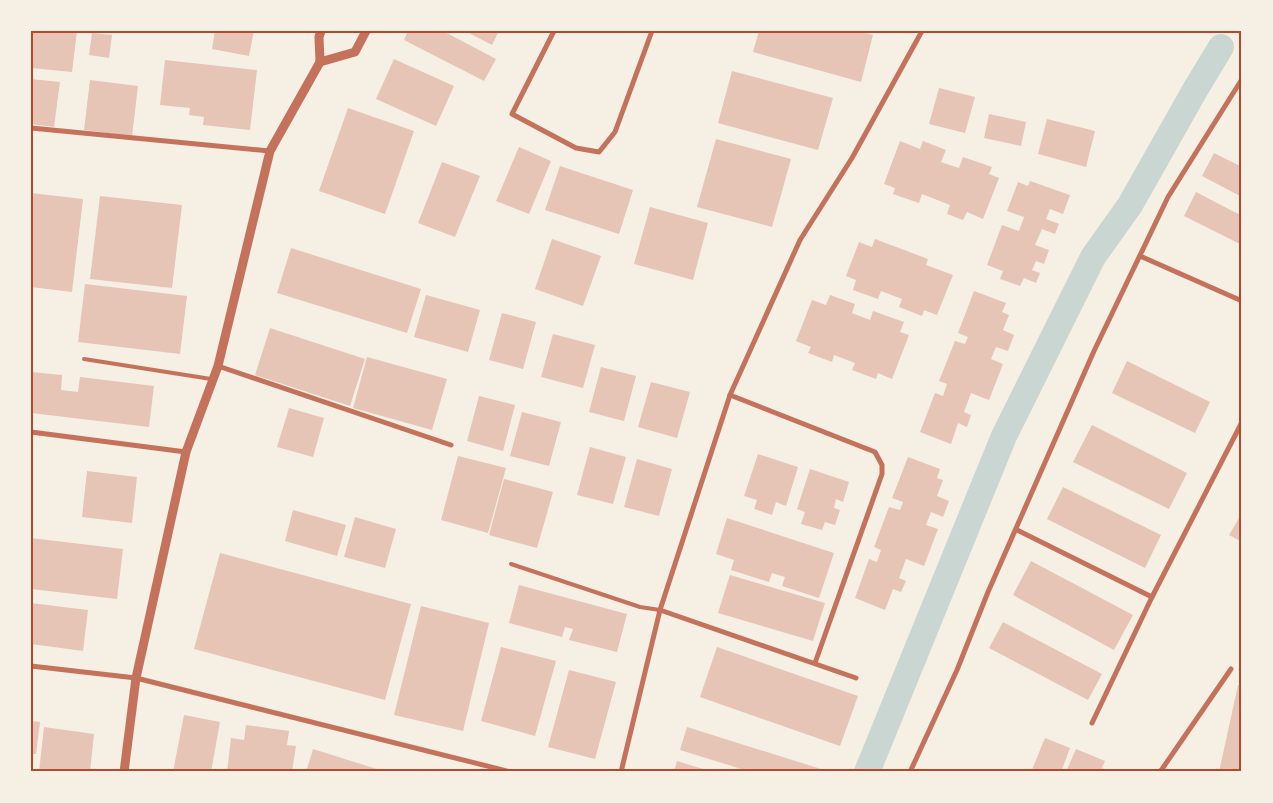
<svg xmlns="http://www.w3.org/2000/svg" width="1273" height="803" font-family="Commissioner,sans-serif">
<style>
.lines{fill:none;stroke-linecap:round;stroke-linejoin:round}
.canal{stroke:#c9d6d2;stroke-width:26}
.building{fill:#e6c5b7}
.service{stroke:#c5725c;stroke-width:4}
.minor{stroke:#c5725c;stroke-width:5}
.tertiary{stroke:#c5725c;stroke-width:9}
.neatline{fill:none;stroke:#b5482f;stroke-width:2}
</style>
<rect width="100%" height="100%" fill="#f6efe4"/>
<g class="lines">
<polyline class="canal" points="867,772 1004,436 1093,257 1130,205 1195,90 1221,47"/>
</g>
<g class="building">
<polygon points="32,31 77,31 72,72 31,68"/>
<polygon points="215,31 254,31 249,56 212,49"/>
<polygon points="408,31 443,31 496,59 484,81 404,40"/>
<polygon points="465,31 499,31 492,45"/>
<polygon points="759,31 858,31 873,35 861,82 753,52"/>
<polygon points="92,33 112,35 109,58 89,55"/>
<polygon points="394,59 454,86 436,126 376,99"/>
<polygon points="165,60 257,70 250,130 203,125 204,117 189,115 190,108 160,105"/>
<polygon points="732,71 833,98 818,150 718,123"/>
<polygon points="31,79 60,82 54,127 31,124"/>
<polygon points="90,80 138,86 132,136 84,130"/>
<polygon points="939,88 975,97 965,133 929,124"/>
<polygon points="348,108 414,131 385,214 319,191"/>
<polygon points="989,114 1026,122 1021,146 984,138"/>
<polygon points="1047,119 1095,131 1086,167 1038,154"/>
<polygon points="716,139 791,159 772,227 697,207"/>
<polygon points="900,141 920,149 923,141 946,150 941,162 959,168 963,157 992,167 989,174 999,178 983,219 967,212 963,220 947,214 950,205 922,194 919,203 893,194 895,188 884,184"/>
<polygon points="519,147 551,161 529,214 496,201"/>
<polygon points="1214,153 1242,167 1242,197 1202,176"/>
<polygon points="442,162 480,176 455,237 418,223"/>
<polygon points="560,166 633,190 619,234 545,210"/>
<polygon points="1030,181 1070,195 1063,214 1050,209 1046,219 1059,224 1055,234 1042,229 1035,245 1049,250 1044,264 1036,261 1032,270 1040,273 1036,283 1024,278 1020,286 1000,279 1003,271 987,265 1002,225 1019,231 1024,217 1007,211 1018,182 1028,186"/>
<polygon points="1196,192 1242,216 1242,245 1184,216"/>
<polygon points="31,193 83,199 72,292 31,287"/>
<polygon points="100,196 182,205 172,288 90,279"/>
<polygon points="650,207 708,223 693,280 634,264"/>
<polygon points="552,239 601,256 583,306 535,289"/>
<polygon points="875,239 928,259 926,265 953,275 937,315 924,310 922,316 899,307 902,299 881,291 878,299 853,290 856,280 846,276 859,242 872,247"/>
<polygon points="291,248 421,289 407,333 277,293"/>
<polygon points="85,284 187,296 180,354 78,342"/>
<polygon points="974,291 1006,303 1002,312 1009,315 1003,330 1014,335 1008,351 996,347 991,359 1003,364 989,400 971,393 964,412 971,415 967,427 958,423 951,444 920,432 935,393 943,396 947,384 939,381 955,341 965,344 968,337 958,333"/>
<polygon points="426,295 480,310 468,352 414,337"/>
<polygon points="830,295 855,304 852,313 870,320 873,311 904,322 900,332 909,335 892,379 878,373 876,379 852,370 855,363 834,355 832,362 808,353 811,347 796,341 812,300 826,305"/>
<polygon points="502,313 536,322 523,369 489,360"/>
<polygon points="270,328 365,359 350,406 255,375"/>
<polygon points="553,334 595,345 583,388 541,377"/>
<polygon points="367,357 447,379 432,430 353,408"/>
<polygon points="1127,361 1210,402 1195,433 1112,393"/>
<polygon points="601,367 636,376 624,421 589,412"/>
<polygon points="31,372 62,375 61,390 78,392 80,377 154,386 149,427 31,413"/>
<polygon points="651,382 690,392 677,438 638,427"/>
<polygon points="479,396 515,405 503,451 467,441"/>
<polygon points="289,408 324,418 313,457 277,447"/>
<polygon points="522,412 561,422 549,466 510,456"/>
<polygon points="1092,425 1187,473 1169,509 1073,462"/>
<polygon points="590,447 626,457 613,504 577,495"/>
<polygon points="758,454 798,467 786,506 776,502 772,515 754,509 757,500 744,496"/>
<polygon points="458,456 506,468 488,533 441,520"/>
<polygon points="908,457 940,469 937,478 943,480 937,496 949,501 943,517 931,512 926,525 938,529 924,566 906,559 899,578 906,581 901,592 893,589 885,610 855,598 869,559 877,562 881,550 874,547 889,507 900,510 903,502 892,498"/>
<polygon points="637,459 672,469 659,516 624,507"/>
<polygon points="810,469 849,482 843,502 836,499 834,508 840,510 835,525 825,522 822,530 801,524 805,512 797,509"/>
<polygon points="87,471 137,477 132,523 82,517"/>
<polygon points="504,479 553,492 537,548 489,535"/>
<polygon points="1063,487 1161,535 1145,568 1047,519"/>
<polygon points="293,510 346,525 337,556 285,541"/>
<polygon points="1242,513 1242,542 1229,535"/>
<polygon points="355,517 396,529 385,568 344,557"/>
<polygon points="727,518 834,553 819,598 782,586 785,577 772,573 769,582 731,570 734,560 716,554"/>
<polygon points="31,538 123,549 117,599 31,589"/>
<polygon points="220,553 411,604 385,700 194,649"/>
<polygon points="1031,561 1133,615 1114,650 1013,595"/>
<polygon points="730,575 825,603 813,641 718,613"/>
<polygon points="519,585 627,614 617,652 569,640 573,629 565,627 562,637 509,623"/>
<polygon points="31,603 88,610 83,651 31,644"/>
<polygon points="421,606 489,623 463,731 394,715"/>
<polygon points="1003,622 1102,674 1088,700 989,648"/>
<polygon points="501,647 556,661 535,736 481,721"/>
<polygon points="717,647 858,696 840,746 700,697"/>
<polygon points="569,670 616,682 595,759 548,747"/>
<polygon points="1238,685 1242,686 1242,772 1219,772"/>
<polygon points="184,715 220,722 211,772 173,772"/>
<polygon points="31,721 40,722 36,754 31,754"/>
<polygon points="246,725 289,731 287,745 296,746 292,772 227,772 231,738 244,740"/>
<polygon points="44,727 94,734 90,772 39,772"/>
<polygon points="687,727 821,769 820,772 751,772 680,750"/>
<polygon points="1045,738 1070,748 1061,772 1031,772"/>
<polygon points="313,749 380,770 380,772 306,772"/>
<polygon points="1076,749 1105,761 1100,772 1066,772"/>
<polygon points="677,761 709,771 709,772 674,772"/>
</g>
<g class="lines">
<g class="service">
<polyline points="84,359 211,379"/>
<polyline points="511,564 640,607 660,610"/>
</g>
<g class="minor">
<polyline points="554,31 512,114 576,148 599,152 615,132 652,31"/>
<polyline points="31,128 270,151"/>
<polyline points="1140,256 1242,301"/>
<polyline points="218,366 451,445"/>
<polyline points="730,395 875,452 882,465 882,474 815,663"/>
<polyline points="31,432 186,452"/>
<polyline points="1017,530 1152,597 1242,422"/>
<polyline points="660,610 856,678"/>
<polyline points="31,666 136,678 511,772"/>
<polyline points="1092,723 1152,597"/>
<polyline points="621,772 660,610 730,395 800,240 852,158 922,31"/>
<polyline points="910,772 957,670 988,592 1094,351 1168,197 1242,79"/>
<polyline points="1160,772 1231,669"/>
</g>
<g class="tertiary">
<polyline points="320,62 319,37 321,31"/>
<polyline points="124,772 136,678 186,452 218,366 270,151 320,62 355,52 366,31"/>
</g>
</g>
<rect width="1273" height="803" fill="none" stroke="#f6efe4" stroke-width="65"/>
<rect x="32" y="32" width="1208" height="738" class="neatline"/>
</svg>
